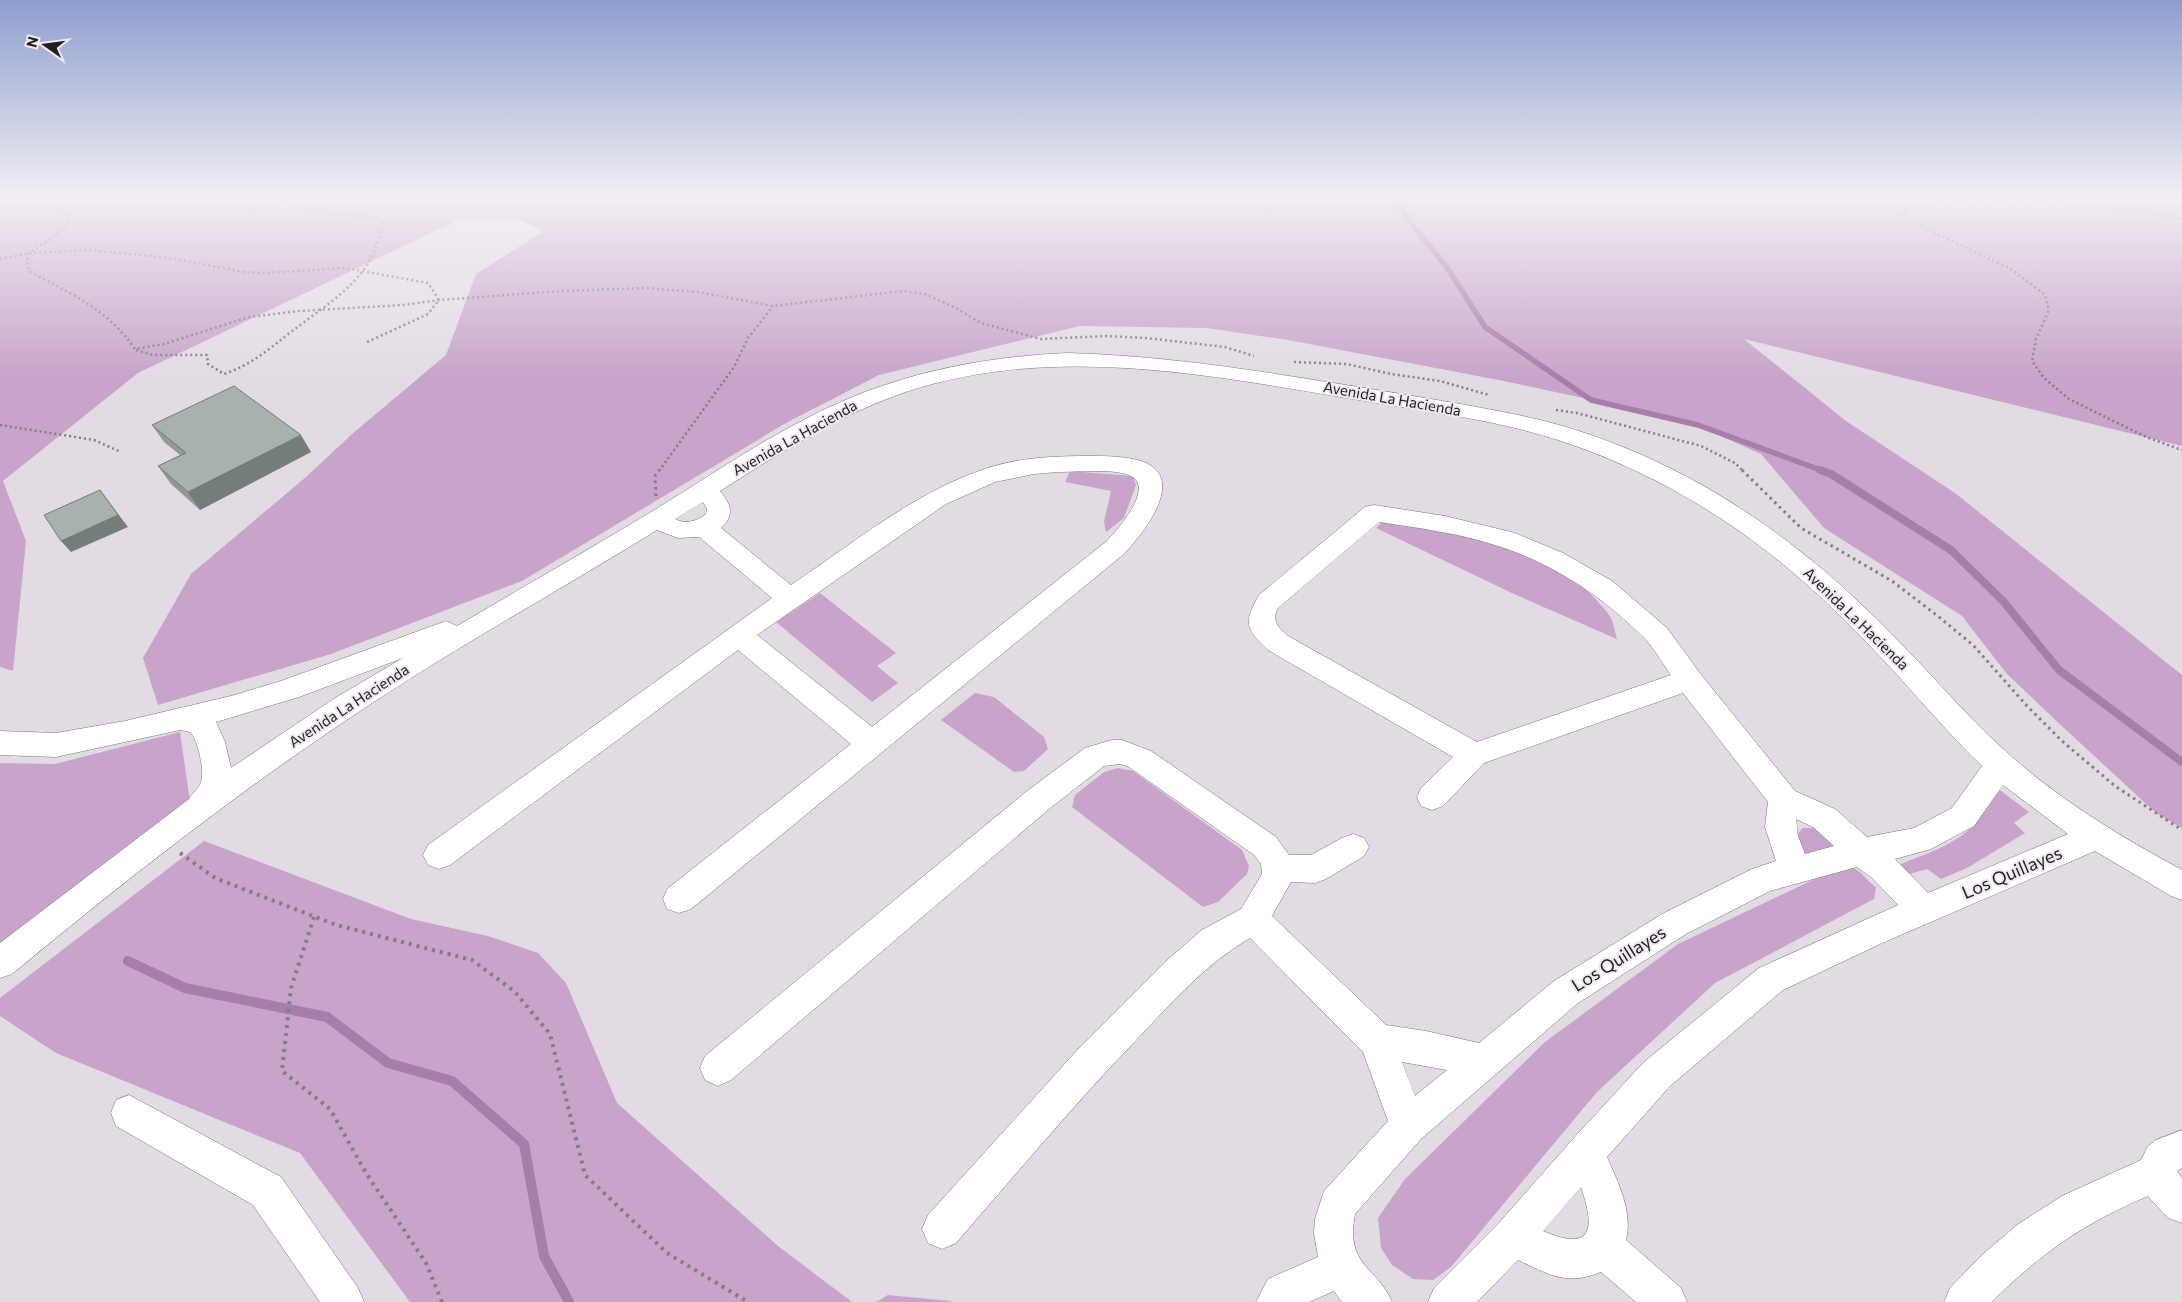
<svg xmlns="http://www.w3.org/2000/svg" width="2182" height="1302" font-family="Commissioner,sans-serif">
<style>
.green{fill:#c8a4ca}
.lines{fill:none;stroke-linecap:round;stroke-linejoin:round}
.stream-far2{stroke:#a77da9;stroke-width:5.5}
.stream-far1{stroke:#a77da9;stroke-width:8}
.stream{stroke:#a77da9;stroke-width:10}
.minor-casing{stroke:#7b747c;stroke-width:1}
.path-far2{stroke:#847e84;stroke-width:2.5;stroke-dasharray:2 3;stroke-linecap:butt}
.path-far1{stroke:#847e84;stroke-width:3;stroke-dasharray:2.5 4;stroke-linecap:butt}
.path{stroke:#847e84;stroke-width:4;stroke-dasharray:3 5;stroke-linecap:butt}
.minor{fill:#fff;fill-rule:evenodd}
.wall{fill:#909994}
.shaded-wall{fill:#757d78}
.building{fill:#a7b2ac;stroke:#757d78}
.labels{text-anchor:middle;stroke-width:4;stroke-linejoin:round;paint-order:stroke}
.street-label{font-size:15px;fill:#221f22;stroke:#f0e8f1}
.near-street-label{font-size:18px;fill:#221f22;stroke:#f0e8f1}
</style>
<rect width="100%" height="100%" fill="#e3dbe4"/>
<g class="green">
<polygon points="0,195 2182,195 2182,446 1744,339 1846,421 1955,493 2182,675 2182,828 2156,813 2065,729 2007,674 1962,616 1824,528 1761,454 1685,420 1504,381 1288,340 1207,328 1080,326 879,375 786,423 522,581 331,654 158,705 143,658 191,574 306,477 352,434 446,355 476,274 544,231 517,219 458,220 138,373 3,481 26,541 13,671 0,667"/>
<polygon points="1070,471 1133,476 1136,485 1124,518 1106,532 1104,522 1111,491 1065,482"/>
<path d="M 1382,522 C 1449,532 1553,548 1599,603 C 1602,607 1608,612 1611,618 C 1614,624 1615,633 1617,639 L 1516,595 L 1376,528 Z"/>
<polygon points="820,593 896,653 877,666 898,683 872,702 776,622"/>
<polygon points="975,693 994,697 1044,737 1048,749 1024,771 1014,772 941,720"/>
<polygon points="180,732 190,802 0,950 0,763 55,764"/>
<polygon points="1118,768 1133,771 1242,850 1249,866 1247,874 1218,902 1203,907 1072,807 1075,795 1104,772"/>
<path d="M 2000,790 L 2029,812 L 2014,823 L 2025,833 L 1967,868 L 1941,879 L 1927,869 L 1902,876 L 1893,868 C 1923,853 1959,847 1980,817 C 1985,809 1987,800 1991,791 Z"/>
<polygon points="1803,828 1818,828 1840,845 1803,854 1796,835"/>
<polygon points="204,841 411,919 488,936 538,953 566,983 617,1103 778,1246 852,1302 410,1302 300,1153 56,1053 0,1016 0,998"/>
<polygon points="1851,866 1861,873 1876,888 1874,899 1715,983 1597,1092 1451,1267 1433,1280 1413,1279 1392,1265 1381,1248 1378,1218 1405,1179 1545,1042 1678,944 1815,879"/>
<polygon points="888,1295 950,1301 952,1302 876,1302"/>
</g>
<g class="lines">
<polyline class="stream-far2" points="1395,195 1406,216 1448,269 1485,327 1591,400 1698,425 1823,471"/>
<polyline class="stream-far1" points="1820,470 1831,474 1951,550 2003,601 2059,670 2182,762"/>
<polyline class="stream" points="128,961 185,988 327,1017 388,1063 452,1081 524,1144 544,1256 569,1302"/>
<defs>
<g id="minor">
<path d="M 1067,353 C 1154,355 1240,368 1327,382 C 1373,389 1419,397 1466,405 C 1497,411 1528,416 1559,425 C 1647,450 1730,495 1801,552 C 1840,582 1875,617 1909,652 C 1940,684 1969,718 2002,748 C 2056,798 2118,835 2182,870 L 2182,900 L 2171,896 L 2095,851 L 1880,944 L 1783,990 L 1670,1086 L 1607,1157 C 1618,1183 1633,1211 1626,1240 L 1681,1288 L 1687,1302 L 1636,1302 L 1601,1272 C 1567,1286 1550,1275 1518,1260 L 1477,1302 L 1428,1302 L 1434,1288 L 1498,1224 L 1573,1139 L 1644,1062 L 1759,968 L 1898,905 L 1872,878 L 1857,867 L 1770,891 L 1686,934 L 1578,1003 L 1421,1139 L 1355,1214 C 1345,1267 1377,1266 1392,1302 L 1342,1302 L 1334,1291 L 1309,1302 L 1256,1302 L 1268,1279 L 1318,1257 L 1314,1233 L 1315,1219 L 1324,1191 L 1388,1121 L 1363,1052 L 1250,938 C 1207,963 1174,1000 1140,1036 C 1076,1102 1017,1173 956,1243 L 942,1249 L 928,1243 L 922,1229 L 928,1215 L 1081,1046 L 1165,962 L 1202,930 L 1241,909 L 1262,874 L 1261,864 L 1254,855 L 1129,767 L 1120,764 L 1104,766 L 1049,809 L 731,1080 L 718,1086 L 705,1080 L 700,1068 L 705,1056 L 1027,791 L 1085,748 L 1112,740 L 1122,740 L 1151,751 L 1276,837 L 1289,855 L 1311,855 L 1342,838 L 1353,834 L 1364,838 L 1369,847 L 1364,856 L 1326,879 L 1315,883 L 1291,882 L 1272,916 L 1386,1025 L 1426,1031 L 1479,1043 L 1554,981 L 1662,914 L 1752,869 L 1776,861 L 1765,827 L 1768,802 L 1683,693 L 1484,763 L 1443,806 L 1432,810 L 1421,806 L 1417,797 L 1421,788 L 1453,757 L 1268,650 C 1246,629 1243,623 1259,595 L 1365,507 L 1374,505 L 1445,516 L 1515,533 L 1563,553 L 1612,581 L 1667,628 L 1699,672 L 1795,791 L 1835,809 L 1867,837 L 1914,828 L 1952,808 L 1982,766 C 1950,735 1921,701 1890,667 C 1841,614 1787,562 1726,522 C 1677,489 1623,462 1567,443 C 1503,421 1432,412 1365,401 C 1225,378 1077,347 936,383 C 857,403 788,448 720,491 C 731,504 735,515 721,528 L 791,585 C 851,545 911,495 979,471 C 1013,458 1051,456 1088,456 C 1105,456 1127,456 1144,462 C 1187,480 1143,533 1125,553 L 691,909 L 679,913 L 667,909 L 663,899 L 667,889 L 851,744 L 738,650 L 450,865 L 439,869 L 428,865 L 423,855 L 428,845 L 772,598 L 699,537 L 678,538 L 657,530 C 557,592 452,649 354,715 C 235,794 122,883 12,974 L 0,978 L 0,943 L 189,799 C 192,793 199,789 201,782 C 205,772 198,739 190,732 L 180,730 L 56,757 L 0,755 L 0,731 L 56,733 L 125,721 L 231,696 L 281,681 L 446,621 L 457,626 C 523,587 590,549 656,509 C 729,464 802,412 885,385 C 944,365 1004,356 1067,353 ZM 1058,472 C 1076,472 1116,468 1131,476 C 1155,488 1117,530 1107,541 L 872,727 L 757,635 L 946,504 L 995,482 L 1034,474 ZM 703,502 L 707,509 L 706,514 C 697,521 686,525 675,519 ZM 1379,522 C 1419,528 1459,533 1498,546 C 1553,563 1607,599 1647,641 C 1656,651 1663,664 1671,675 L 1477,742 L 1288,636 C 1278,627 1271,621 1278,608 ZM 403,658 L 335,698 L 231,768 L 225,742 L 216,722 L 299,697 ZM 2003,785 L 2068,834 L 1928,893 L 1895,859 L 1931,849 L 1974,826 ZM 1796,819 L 1813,827 L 1834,846 L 1805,854 L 1798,836 ZM 1402,1062 L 1447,1070 L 1415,1096 ZM 1581,1187 C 1595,1228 1594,1253 1543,1231 Z"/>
<polygon points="129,1095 281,1177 358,1288 364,1302 320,1302 253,1205 116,1126 111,1113 116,1100"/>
<path d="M 2182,1130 L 2182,1168 L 2177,1171 L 2182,1178 L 2182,1223 L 2168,1218 L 2148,1196 C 2086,1222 2039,1254 1992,1302 L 1944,1302 L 1950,1288 L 1982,1255 L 2017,1225 L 2062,1196 L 2141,1160 L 2148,1146 L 2156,1140 Z"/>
</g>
</defs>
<use href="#minor" class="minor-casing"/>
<g class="path-far2">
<path d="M 42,195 L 70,220 L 59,233 L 29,253 L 27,261 L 29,271 C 70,294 107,308 135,349 L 164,344 L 249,317 L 299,311 L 403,305 L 439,300 L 561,291 L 644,288 L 698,292 L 773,306 L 903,291 L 925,294 L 954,307 L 981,323 L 1041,339 L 1106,336 L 1146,338 L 1225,347 L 1254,356"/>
<polyline points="2078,195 2086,201"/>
<path d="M 2182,219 C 2096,198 2009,201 1921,203 L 1907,209 L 1903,214 L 1910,221 L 2011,269 L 2045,295 L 2049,310 L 2036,339 L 2032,361 L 2044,378 L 2069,399 L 2146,437 L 2182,450"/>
<polyline points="0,259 29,253 90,250 177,259 243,272 265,273 345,268 428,283 439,300 428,314 365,343"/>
<path d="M 136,350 L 153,355 L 207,355 L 208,364 L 224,374 C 251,365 269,349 291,332 C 315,313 342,297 361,273 C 374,258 379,240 383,221 L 369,217 L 328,212 L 279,201"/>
<polyline points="1294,362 1347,364 1391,374 1440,381 1489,395"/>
<polyline points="1556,410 1577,413 1701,446 1735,463 1743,471"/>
<polyline points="0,425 94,440 121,452"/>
<polyline points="659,471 734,367 748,338 773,306"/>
</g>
<g class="path-far1">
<polyline points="1742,470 1801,528 1892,581 1939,617 1973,645 2027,706 2062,741 2115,786 2182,830"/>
<polyline points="656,496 655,476 659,470"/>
</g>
<g class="path">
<polyline points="180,853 215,878 336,925 472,960 514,991 550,1034 585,1175 667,1253 748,1302"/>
<polyline points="314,917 291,988 282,1071 330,1109 366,1173 426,1263 442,1302"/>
</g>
<use href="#minor" class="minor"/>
</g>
<polygon class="wall" points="152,425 311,452 200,510 171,484 158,466 180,455 164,442"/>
<g class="shaded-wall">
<polygon points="301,435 311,452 200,510 188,492"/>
<polygon points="100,490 128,527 71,552 61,541"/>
</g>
<g class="building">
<polygon points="234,386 301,435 188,492 158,466 186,453 152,425"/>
<polygon points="100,490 118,515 61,541 44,515"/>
</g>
<linearGradient id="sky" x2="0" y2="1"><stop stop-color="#8e9ecf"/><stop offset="0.52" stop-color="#f2eff3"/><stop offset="1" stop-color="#f2eff3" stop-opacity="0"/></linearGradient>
<rect width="2182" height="378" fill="url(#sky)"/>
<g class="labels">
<g class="street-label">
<text transform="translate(1392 399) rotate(10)" y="5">Avenida La Hacienda</text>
<text transform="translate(795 438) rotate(-29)" y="5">Avenida La Hacienda</text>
<text transform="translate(1856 619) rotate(44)" y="5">Avenida La Hacienda</text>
<text transform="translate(349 706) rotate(-33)" y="5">Avenida La Hacienda</text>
</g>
<g class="near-street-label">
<text transform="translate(2012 873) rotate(-23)" y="6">Los Quillayes</text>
<text transform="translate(1619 959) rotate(-32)" y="6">Los Quillayes</text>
</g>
</g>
<g transform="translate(45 45) rotate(284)" stroke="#f0e8f1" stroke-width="4" paint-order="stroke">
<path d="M0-4L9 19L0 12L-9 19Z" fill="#221f22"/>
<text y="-8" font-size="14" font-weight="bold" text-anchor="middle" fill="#221f22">N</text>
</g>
</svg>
